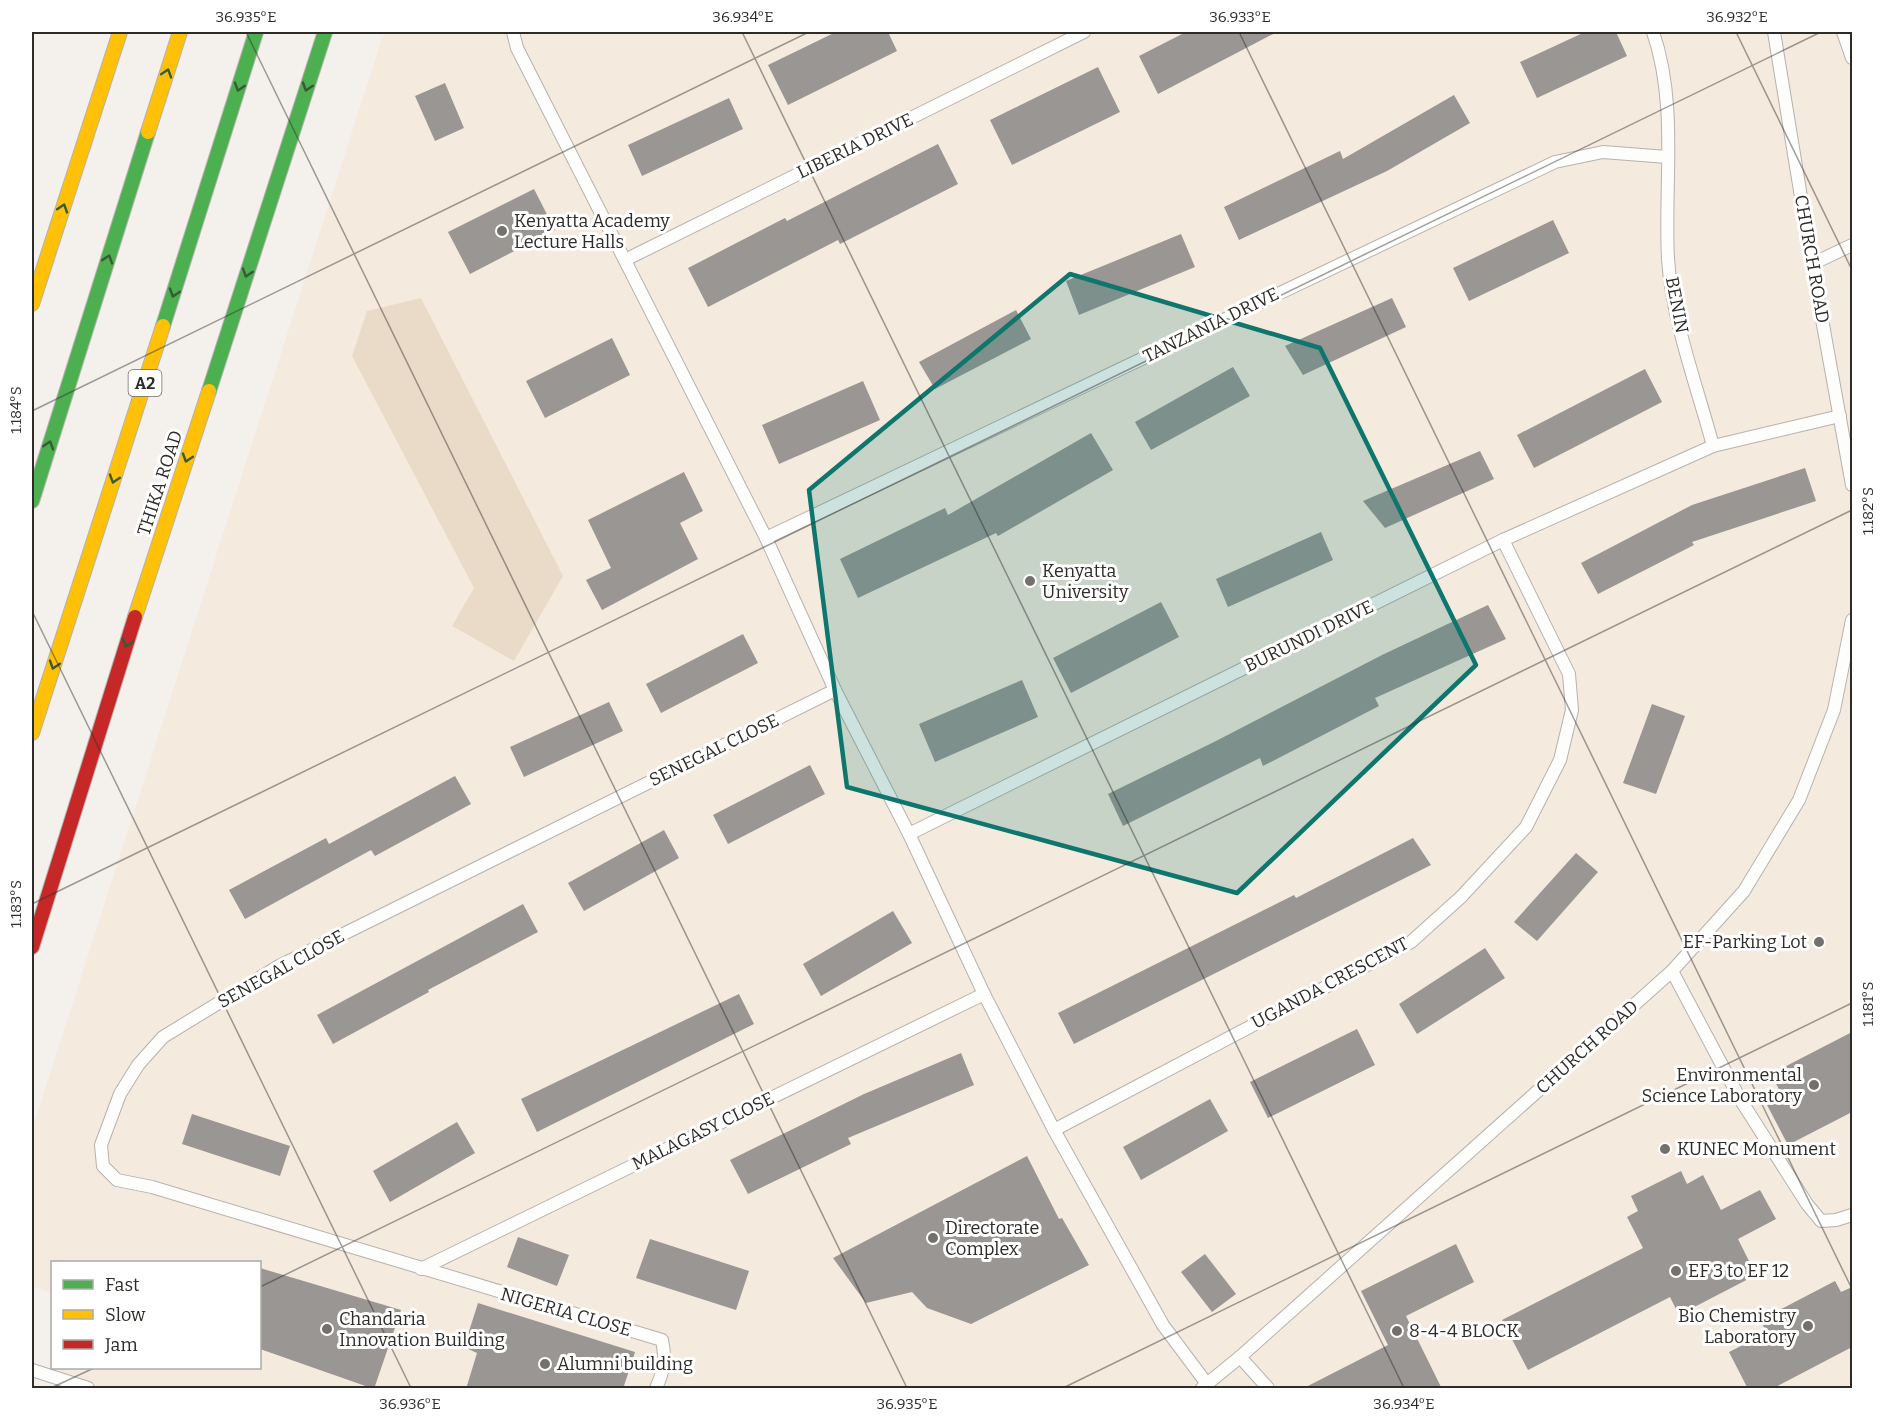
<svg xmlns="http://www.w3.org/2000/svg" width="1884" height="1420" font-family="Bitter,serif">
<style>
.education{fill:#f5eade}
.green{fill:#eadbc8}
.building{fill:#999693}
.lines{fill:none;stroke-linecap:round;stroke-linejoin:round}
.lane-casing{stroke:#b5b2af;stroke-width:14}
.fast-casing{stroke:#b5b2af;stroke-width:16}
.slow-casing{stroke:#b5b2af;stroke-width:16}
.jam-casing{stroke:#b5b2af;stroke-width:16}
.lane{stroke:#fdfdfc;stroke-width:12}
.fast{stroke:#4caf50;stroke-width:14}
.slow{stroke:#ffc107;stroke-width:14}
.jam{stroke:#c62828;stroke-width:14}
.oneway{stroke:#385a37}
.marked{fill:#0f766e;fill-opacity:0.2;stroke:#0f766e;stroke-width:4.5;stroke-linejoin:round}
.ticks{fill:none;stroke:#2e2c29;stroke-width:1.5;stroke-opacity:0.45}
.poi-dot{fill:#73716d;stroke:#fff;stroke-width:2}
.labels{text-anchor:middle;stroke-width:6;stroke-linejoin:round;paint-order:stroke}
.shield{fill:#fff;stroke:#6d6b69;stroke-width:1.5}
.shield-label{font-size:16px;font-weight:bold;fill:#2e2c29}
.street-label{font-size:18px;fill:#2e2c29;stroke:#fff}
.poi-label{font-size:18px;fill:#2e2c29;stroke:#fff;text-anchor:start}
.neatline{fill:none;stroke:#2e2c29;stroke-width:2}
.ticks-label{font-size:15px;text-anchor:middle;fill:#2e2c29}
</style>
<rect width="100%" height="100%" fill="#f4f0ec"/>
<polygon class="education" points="384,32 1852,32 1852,1388 52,1388 59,1368 260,1368 260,1262 52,1262 52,1293 32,1286 32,1130"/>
<polygon class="green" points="421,298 563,576 514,661 452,626 474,588 352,356 367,311"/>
<g class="building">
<polygon points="836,32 888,32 897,51 788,105 768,65"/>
<polygon points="1186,32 1277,32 1158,94 1139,56"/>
<polygon points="1585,32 1616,32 1627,56 1537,98 1520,62"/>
<polygon points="1098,67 1120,112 1012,165 990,120"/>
<polygon points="445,83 464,128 435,141 415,96"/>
<polygon points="1454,95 1470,123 1387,171 1239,240 1224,207 1340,151 1343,159"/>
<polygon points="729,98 743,129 642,176 628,145"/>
<polygon points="938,144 958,184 840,244 838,240 708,307 688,268 785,218 787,221"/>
<polygon points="534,189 555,230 470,274 448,232"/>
<polygon points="1553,220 1569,253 1469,301 1453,268"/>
<polygon points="1181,234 1195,267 1079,315 1066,281"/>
<polygon points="1392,298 1406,327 1303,375 1285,346"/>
<polygon points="1016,310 1031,339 935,389 919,362"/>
<polygon points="612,338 630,375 545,418 526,381"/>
<polygon points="1233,367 1250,396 1151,450 1135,422"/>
<polygon points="1645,369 1662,402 1534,468 1517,435"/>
<polygon points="863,381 880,420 779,464 762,425"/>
<polygon points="1091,433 1113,470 998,536 996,533 858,598 840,559 945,508 948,515"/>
<polygon points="1480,451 1494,479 1385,528 1363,501"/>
<polygon points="1805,468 1816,501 1692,542 1694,545 1598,594 1581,563 1692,505"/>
<polygon points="684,472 703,511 680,523 698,559 602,610 586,580 611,568 588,520"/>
<polygon points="1321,532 1333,560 1228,607 1216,579"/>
<polygon points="1161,602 1179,637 1071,693 1053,658"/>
<polygon points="1488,605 1506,639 1375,698 1379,706 1263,766 1260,758 1123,826 1108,794 1216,741 1382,655"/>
<polygon points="743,634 758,663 661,713 646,684"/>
<polygon points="1022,680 1038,717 935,762 919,724"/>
<polygon points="609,702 623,731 524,777 510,747"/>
<polygon points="1652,704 1685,716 1656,794 1623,783"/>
<polygon points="810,765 825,794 728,844 713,815"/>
<polygon points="455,776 471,804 375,856 371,850 245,919 229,890 326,838 329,844"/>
<polygon points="664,830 679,858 584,911 568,883"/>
<polygon points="1413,838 1431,865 1074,1044 1058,1013 1294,895 1296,898"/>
<polygon points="1576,853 1598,872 1537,941 1514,922"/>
<polygon points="523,904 538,932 428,990 429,992 333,1044 317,1015"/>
<polygon points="893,911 912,943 821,996 803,964"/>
<polygon points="1485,948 1505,978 1417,1034 1399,1004"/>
<polygon points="739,994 754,1024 537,1132 521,1099"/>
<polygon points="1357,1029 1375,1065 1268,1118 1250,1082"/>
<polygon points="1852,1032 1852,1112 1788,1145 1766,1103 1782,1095 1771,1074"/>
<polygon points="961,1053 974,1085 848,1138 851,1144 748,1194 730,1160 864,1094"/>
<polygon points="1210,1099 1228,1131 1141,1180 1123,1147"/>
<polygon points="192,1114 290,1146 280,1176 182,1144"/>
<polygon points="457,1122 475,1153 390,1202 373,1171"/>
<polygon points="1027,1156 1059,1219 1062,1218 1089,1265 971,1324 927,1308 912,1292 866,1303 833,1258"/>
<polygon points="1681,1171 1687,1184 1703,1175 1721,1210 1760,1190 1776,1219 1738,1239 1756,1275 1679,1315 1670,1297 1528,1370 1502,1320 1643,1248 1627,1217 1638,1211 1631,1196"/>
<polygon points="518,1237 569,1255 557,1286 507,1267"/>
<polygon points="650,1239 749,1271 736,1310 636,1278"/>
<polygon points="1456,1244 1474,1282 1406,1316 1442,1389 1302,1389 1388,1345 1361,1291"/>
<polygon points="1205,1254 1236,1294 1212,1312 1181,1272"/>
<polygon points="260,1268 401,1310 374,1389 260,1349"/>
<polygon points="1835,1281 1841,1292 1852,1287 1852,1347 1772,1389 1748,1389 1729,1352 1767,1333 1760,1320"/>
<polygon points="478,1303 635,1352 623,1389 466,1389 477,1353 464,1347"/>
</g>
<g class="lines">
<defs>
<g id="lane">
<polyline points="513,32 517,48 766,538 835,690 909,834 984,994 1054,1130 1163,1325 1207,1384"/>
<path d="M 1653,32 C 1678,105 1664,183 1668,259 C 1672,320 1697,386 1713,446"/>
<polyline points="1774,32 1812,264 1852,485"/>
<polyline points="1843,32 1852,58"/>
<polyline points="625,260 1084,32"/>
<polyline points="1812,264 1852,245"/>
<polyline points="766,538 1555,162 1603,152 1667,157"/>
<polyline points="909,834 1503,540 1713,446 1840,416"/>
<polyline points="1672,971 1740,1099 1807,1204 1821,1221 1836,1220 1852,1215"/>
<polyline points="1054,1130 1411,942 1461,897 1526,827 1560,760 1572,710 1569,674 1503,540"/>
<polyline points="421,1269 984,994"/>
<polyline points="1240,1357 1268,1388"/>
<polyline points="32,1370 88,1388"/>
<path d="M 656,1388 C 664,1371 666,1358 662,1340 L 152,1187 L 117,1180 L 103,1166 L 101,1145 L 120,1094 L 138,1065 L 163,1037 L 279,966 L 835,690"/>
<polyline points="1202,1388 1240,1357 1672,971 1744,891 1799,800 1834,710 1852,620"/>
</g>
<g id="fast">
<polyline points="163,326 256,32"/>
<polyline points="209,391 325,32"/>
<polyline points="32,501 148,132"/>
</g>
<g id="slow">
<polyline points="148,132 180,32"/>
<polyline points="32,304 120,32"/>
<polyline points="135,617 209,391"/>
<polyline points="32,733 163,326"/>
</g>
<polyline id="jam" points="32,947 135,617"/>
</defs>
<use href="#lane" class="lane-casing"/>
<use href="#fast" class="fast-casing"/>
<use href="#slow" class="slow-casing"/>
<use href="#jam" class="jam-casing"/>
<use href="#lane" class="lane"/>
<use href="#fast" class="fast"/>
<use href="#slow" class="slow"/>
<use href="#jam" class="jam"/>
</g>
<defs><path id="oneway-chevron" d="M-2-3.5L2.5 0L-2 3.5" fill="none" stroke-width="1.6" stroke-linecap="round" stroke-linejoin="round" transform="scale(1.5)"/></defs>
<g class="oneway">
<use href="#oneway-chevron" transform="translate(167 73) rotate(-72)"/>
<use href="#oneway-chevron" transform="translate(239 87) rotate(107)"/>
<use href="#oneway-chevron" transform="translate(307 87) rotate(108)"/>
<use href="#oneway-chevron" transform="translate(63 208) rotate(-72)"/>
<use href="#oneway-chevron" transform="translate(108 259) rotate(-72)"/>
<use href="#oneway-chevron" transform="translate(247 273) rotate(108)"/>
<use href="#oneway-chevron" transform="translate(174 293) rotate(108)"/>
<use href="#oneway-chevron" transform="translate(49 445) rotate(-72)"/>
<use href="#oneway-chevron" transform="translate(187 458) rotate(108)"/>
<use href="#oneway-chevron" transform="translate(114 479) rotate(108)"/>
<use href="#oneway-chevron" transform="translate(127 643) rotate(108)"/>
<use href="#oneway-chevron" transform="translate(54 665) rotate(108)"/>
</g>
<path class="marked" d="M 1070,274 L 1320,348 L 1476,665 L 1237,893 L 847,787 L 809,490 Z"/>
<path class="ticks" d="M 246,32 L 907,1388M 742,32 L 1404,1388M 1239,32 L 1852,1289M 1736,32 L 1852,270M 32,411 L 809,32M 32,611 L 411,1388M 32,904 L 1821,32M 260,1287 L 1852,510M 51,1388 L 94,1368M 1063,1388 L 1852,1003"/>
<g class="poi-dot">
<circle cx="502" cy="231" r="6"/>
<circle cx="1030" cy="581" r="6"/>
<circle cx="1819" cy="942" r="6"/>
<circle cx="1814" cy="1085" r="6"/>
<circle cx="1665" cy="1149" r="6"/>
<circle cx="933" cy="1238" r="6"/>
<circle cx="1676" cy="1271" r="6"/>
<circle cx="1808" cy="1326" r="6"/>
<circle cx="327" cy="1329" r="6"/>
<circle cx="1397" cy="1331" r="6"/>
<circle cx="545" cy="1364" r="6"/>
</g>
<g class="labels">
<rect class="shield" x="128.5" y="370" width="33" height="26" rx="4.5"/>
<g class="shield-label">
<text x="145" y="389">A2</text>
</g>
<g class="street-label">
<text transform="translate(855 146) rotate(-26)" y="6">LIBERIA DRIVE</text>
<text transform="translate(1812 259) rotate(80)" y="6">CHURCH ROAD</text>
<text transform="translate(1677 305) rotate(79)" y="6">BENIN</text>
<text transform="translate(1211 325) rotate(-26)" y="6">TANZANIA DRIVE</text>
<text transform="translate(160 483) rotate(-72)" y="6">THIKA ROAD</text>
<text transform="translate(1309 636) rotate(-26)" y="6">BURUNDI DRIVE</text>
<text transform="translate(714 750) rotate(-26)" y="6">SENEGAL CLOSE</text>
<text transform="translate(281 969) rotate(-29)" y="6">SENEGAL CLOSE</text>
<text transform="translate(1330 983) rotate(-28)" y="6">UGANDA CRESCENT</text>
<text transform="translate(1587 1047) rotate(-42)" y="6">CHURCH ROAD</text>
<text transform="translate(703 1131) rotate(-26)" y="6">MALAGASY CLOSE</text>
<text transform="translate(566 1312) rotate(16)" y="6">NIGERIA CLOSE</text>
</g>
<g class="poi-label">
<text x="514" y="227">Kenyatta Academy<tspan x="514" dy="21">Lecture Halls</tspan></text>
<text x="1042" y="577">Kenyatta<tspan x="1042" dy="21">University</tspan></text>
<text x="1807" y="948" text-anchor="end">EF-Parking Lot</text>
<text x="1802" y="1081" text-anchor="end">Environmental<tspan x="1802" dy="21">Science Laboratory</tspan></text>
<text x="1677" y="1155">KUNEC Monument</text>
<text x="945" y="1234">Directorate<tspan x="945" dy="21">Complex</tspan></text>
<text x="1688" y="1277">EF 3 to EF 12</text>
<text x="1796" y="1322" text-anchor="end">Bio Chemistry<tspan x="1796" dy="21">Laboratory</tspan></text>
<text x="339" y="1325">Chandaria<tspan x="339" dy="21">Innovation Building</tspan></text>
<text x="1409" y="1337">8-4-4 BLOCK</text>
<text x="557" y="1370">Alumni building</text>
</g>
</g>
<rect width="1884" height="1420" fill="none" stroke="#ffffff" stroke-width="66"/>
<rect x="51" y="1261" width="210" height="108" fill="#ffffff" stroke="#ababa9" stroke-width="1.5"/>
<rect x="63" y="1280" width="30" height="9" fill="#4caf50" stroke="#ababa9" stroke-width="1.5"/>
<text x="105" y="1291" font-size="18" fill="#2e2c29">Fast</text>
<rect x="63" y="1310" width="30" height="9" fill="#ffc107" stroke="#ababa9" stroke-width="1.5"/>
<text x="105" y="1321" font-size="18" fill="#2e2c29">Slow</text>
<rect x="63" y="1340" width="30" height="9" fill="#c62828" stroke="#ababa9" stroke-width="1.5"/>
<text x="105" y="1351" font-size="18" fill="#2e2c29">Jam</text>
<rect x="33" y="33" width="1818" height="1354" class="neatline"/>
<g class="ticks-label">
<text x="246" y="22">36.935°E</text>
<text x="743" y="22">36.934°E</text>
<text x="1240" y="22">36.933°E</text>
<text x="1737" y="22">36.932°E</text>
<text transform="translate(16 410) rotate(-90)" y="5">1.184°S</text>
<text transform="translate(1868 511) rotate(-90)" y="5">1.182°S</text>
<text transform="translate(16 904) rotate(-90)" y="5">1.183°S</text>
<text transform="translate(1868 1004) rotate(-90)" y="5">1.181°S</text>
<text x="410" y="1409">36.936°E</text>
<text x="907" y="1409">36.935°E</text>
<text x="1404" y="1409">36.934°E</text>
</g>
</svg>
